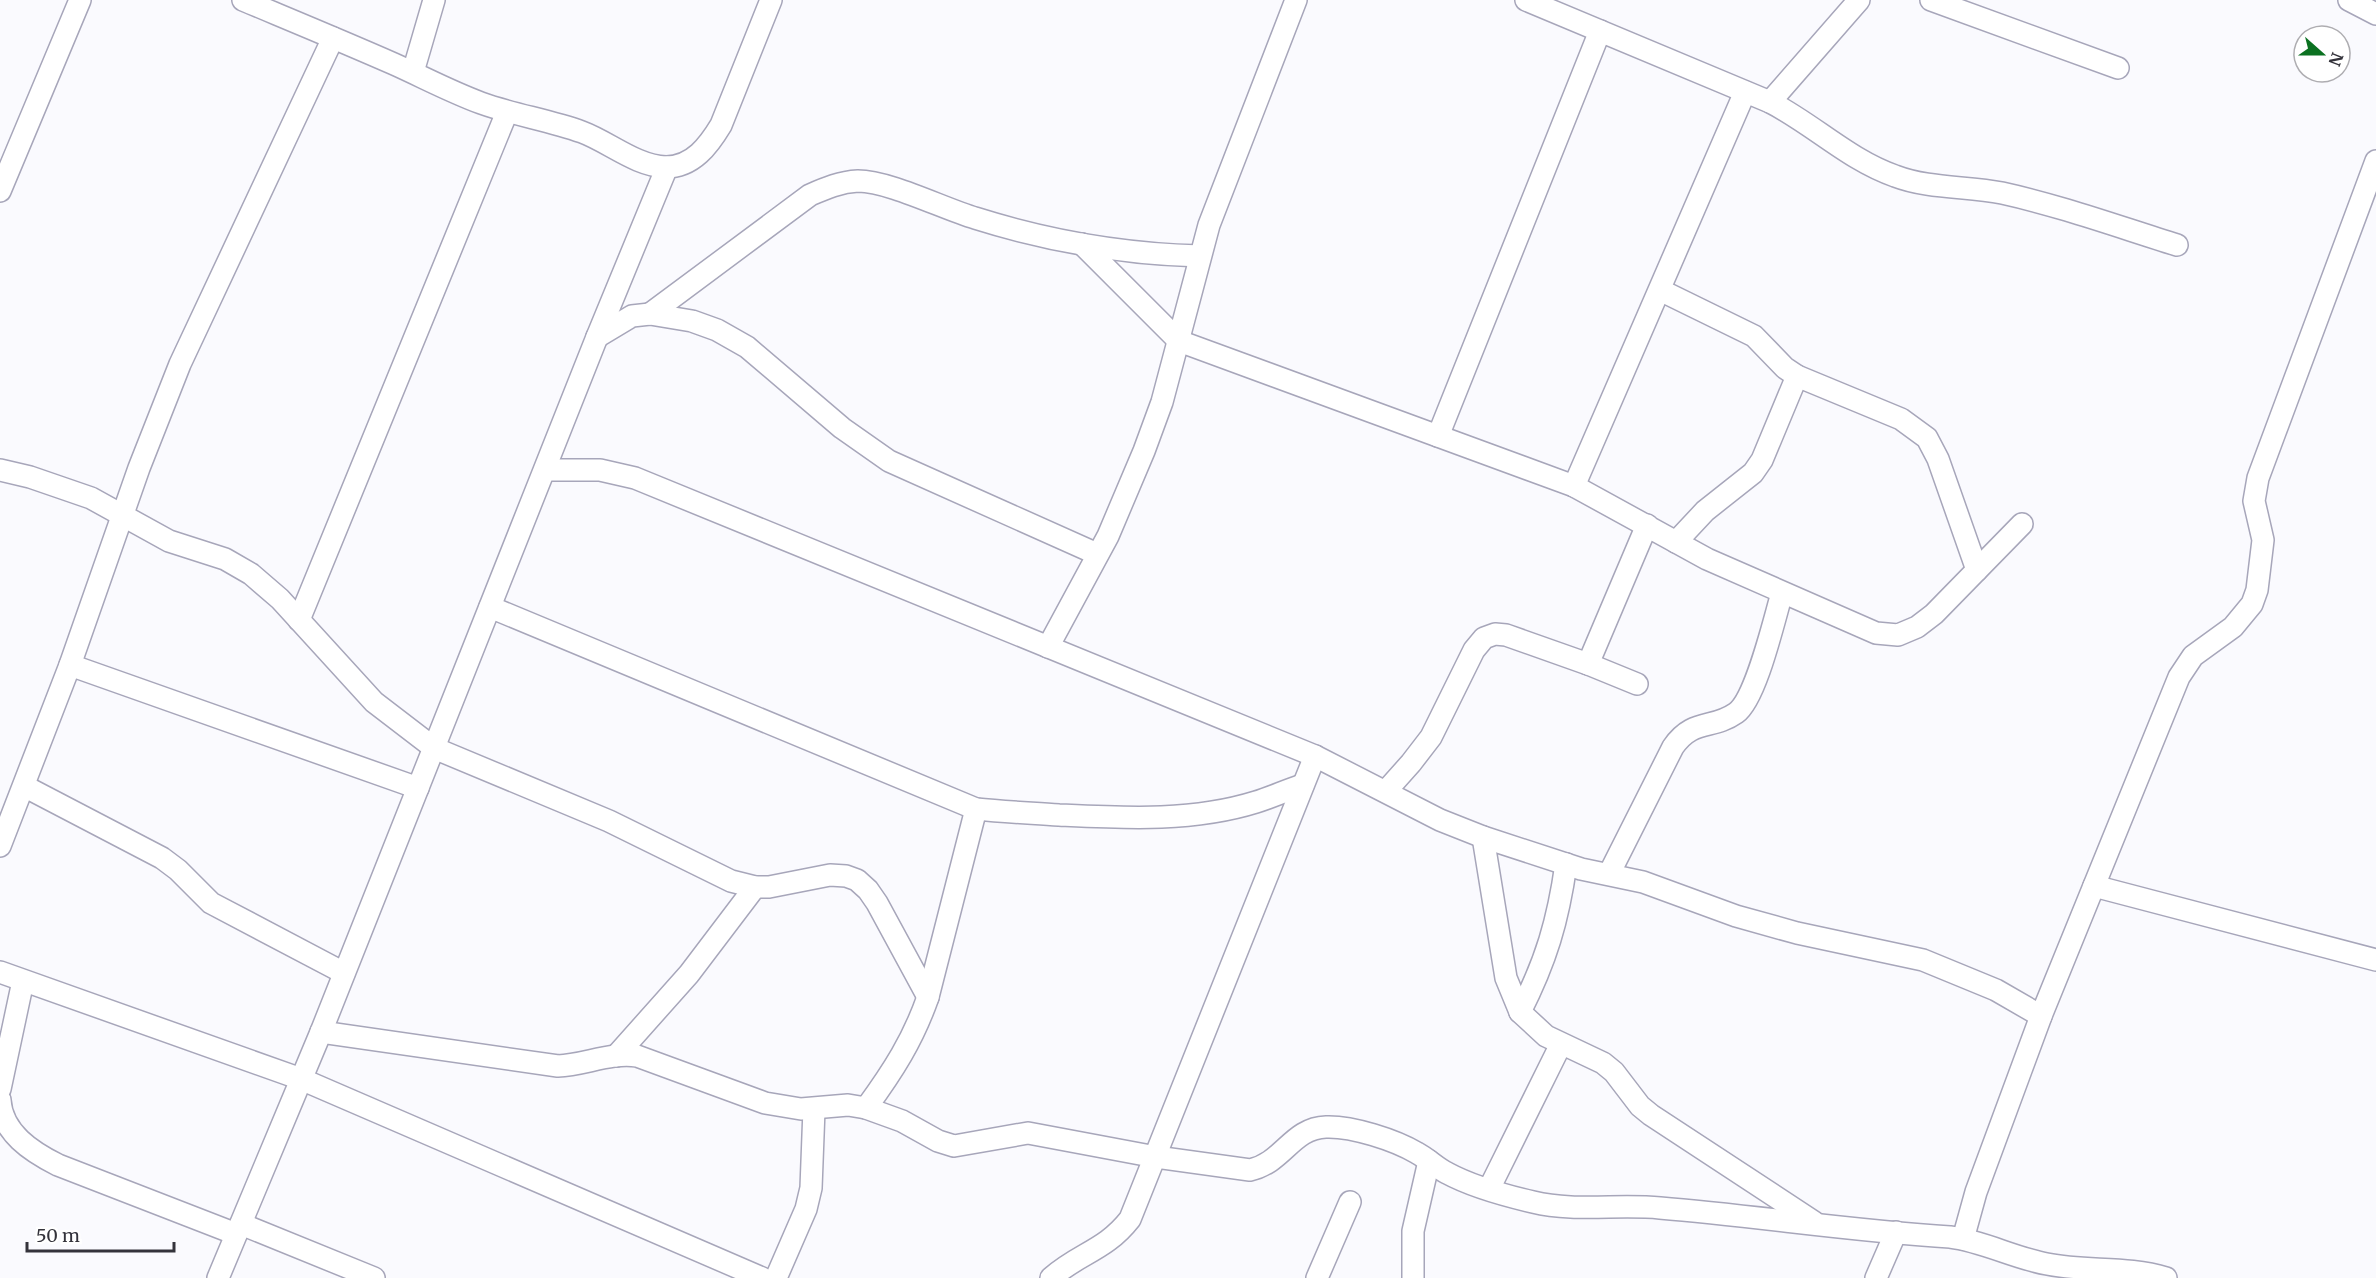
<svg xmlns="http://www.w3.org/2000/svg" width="2376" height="1278" font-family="Merriweather,serif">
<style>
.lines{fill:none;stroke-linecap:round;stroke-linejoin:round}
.minor-casing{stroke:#a7a6ba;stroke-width:24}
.minor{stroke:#fff;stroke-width:21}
</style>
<rect width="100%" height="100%" fill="#fafafe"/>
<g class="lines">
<defs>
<g id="minor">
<path d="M 243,0 C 293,21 344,42 394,64 C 423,77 451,92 481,103 C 514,115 549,120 582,132 C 609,142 636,166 666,167 C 693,167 709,145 721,125 L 771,0"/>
<path d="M 1526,0 L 1770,102 C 1813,124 1849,160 1895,176 C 1929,189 1967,186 2002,193 C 2061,206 2119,227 2177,245"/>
<polyline points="1931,0 2118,68"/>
<polyline points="2349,0 2376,14"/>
<polyline points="413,72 434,0"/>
<polyline points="1770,102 1859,0"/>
<polyline points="0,191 80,0"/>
<polyline points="1082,244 1179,341 1574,486 1707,559 1876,633 1898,635 1917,627 1934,614 2022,524"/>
<polyline points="1660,290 1754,336 1785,368 1797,376 1901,419 1927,438 1938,459 1977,570"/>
<path d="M 650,314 L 810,195 C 826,188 840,182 858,181 C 889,181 944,209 975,218 C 1048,241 1124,254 1200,256"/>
<polyline points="597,337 632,316 650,314 692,321 717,330 747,347 842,428 889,461 1097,554"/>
<polyline points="1438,436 1600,31"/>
<polyline points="0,470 30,477 91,498 169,541 225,559 251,574 280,599 374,702 434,748 609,821 731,881 755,887 769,887 830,875 846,876 857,880 868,890 877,903 928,997"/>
<polyline points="545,470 600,470 635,478 1315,756 1440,820 1483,837 1581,869 1643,882 1736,916 1797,933 1923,960 1996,990 2041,1016"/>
<polyline points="1574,486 1745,92"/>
<polyline points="1676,542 1705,511 1753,473 1762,460 1797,376"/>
<path d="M 490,607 L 976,809 C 1004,812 1031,813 1059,815 C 1124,818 1192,822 1256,802 C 1272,797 1287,790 1303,785"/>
<polyline points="299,620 507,112"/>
<polyline points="1048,647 1108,536 1144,451 1162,402 1209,225 1296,0"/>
<polyline points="1588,664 1647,525"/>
<polyline points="70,665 418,788"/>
<polyline points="24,786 162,858 178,870 211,903 344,973"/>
<polyline points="1386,791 1411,763 1431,737 1474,650 1484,638 1495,634 1506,635 1588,664 1637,684"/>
<polyline points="1483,837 1506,978 1520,1012 1546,1036 1603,1063 1614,1072 1640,1106 1651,1115 1814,1222"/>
<polyline points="0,846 70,665 139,468 180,364 333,38"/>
<path d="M 1609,874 L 1673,747 C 1693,718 1712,730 1736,713 C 1756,699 1774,620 1782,593"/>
<polyline points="2094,886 2376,960"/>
<polyline points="0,972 301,1079 762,1278"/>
<path d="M 1520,1012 C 1546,961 1558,921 1566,864"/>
<path d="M 321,1032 L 558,1066 C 584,1065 611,1052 637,1056 L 765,1103 L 801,1109 L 848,1105 L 866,1108 L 902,1121 L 938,1141 L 954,1146 L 1028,1133 L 1156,1157 L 1250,1170 C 1283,1163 1292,1128 1326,1127 C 1352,1126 1395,1140 1417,1153 C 1428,1159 1437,1168 1447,1173 C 1471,1186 1507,1196 1533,1202 C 1574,1212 1618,1204 1660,1208 C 1757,1216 1853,1231 1950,1237 C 1983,1241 2014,1258 2047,1264 C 2087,1272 2127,1266 2166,1278"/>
<polyline points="616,1056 689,974 755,887"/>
<polyline points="0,1089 23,981"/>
<path d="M 0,1100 C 2,1133 32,1152 58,1165 L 236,1234"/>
<path d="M 866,1108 C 893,1071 913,1040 928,997 L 976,809"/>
<polyline points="1489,1189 1561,1044"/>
<polyline points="241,1224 374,1278"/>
<polyline points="1963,1239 1976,1192 2041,1016 2179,677 2193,656 2233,627 2252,604 2257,590 2263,540 2254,501 2258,478 2376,161"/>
<polyline points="218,1278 321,1032 597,337 667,167"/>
<polyline points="776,1278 806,1209 811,1188 814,1109"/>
<path d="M 1051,1278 C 1079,1253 1105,1251 1130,1219 L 1315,756"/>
<polyline points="1317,1278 1350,1202"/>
<polyline points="1413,1278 1413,1231 1429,1161"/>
<polyline points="1876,1278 1896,1232"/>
</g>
</defs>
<use href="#minor" class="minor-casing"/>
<use href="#minor" class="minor"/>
</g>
<g transform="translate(2322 54) rotate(111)"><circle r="28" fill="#ffffff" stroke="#aeadb1" stroke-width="1.5"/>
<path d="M0-4.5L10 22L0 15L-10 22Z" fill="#0b7121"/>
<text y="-9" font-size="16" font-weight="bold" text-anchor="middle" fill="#34333b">N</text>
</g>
<path d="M27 1242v9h147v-9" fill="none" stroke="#34333b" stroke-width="3"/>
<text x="36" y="1242" font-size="18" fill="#34333b" stroke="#ffffff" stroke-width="4.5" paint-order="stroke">50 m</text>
</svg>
